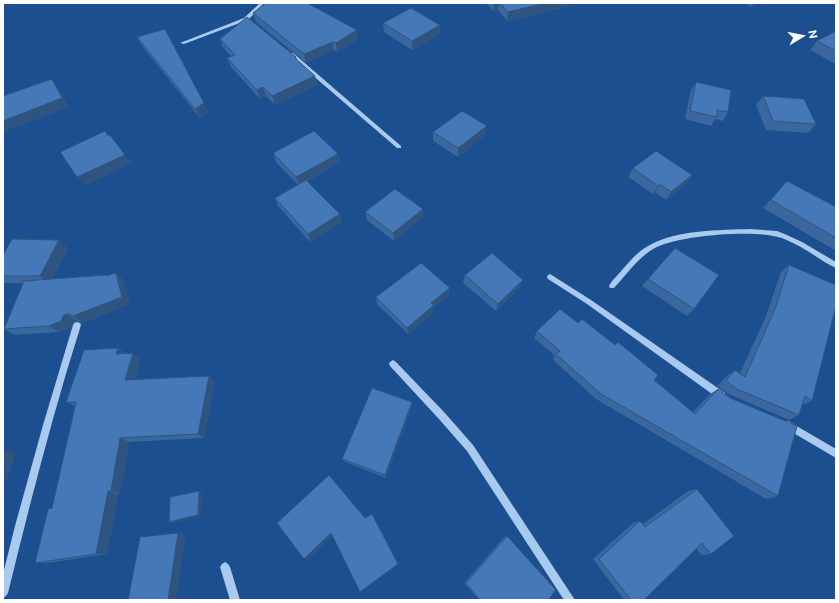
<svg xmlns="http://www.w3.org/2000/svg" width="839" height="603" font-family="'Public Sans',sans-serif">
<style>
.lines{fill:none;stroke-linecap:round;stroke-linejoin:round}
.minor{fill:#a9c9ee;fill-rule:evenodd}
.wall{fill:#3a679d}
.shaded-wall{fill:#305480}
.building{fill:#4478b7;stroke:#305480}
</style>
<rect width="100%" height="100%" fill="#1b4f8f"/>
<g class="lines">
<g class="minor">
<polygon points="260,3 264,3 249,19 253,22 253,24 249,24 245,21 184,44 180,43 244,18"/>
<polygon points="289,53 293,53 401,146 401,148 397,148 289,55"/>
<path d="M 750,229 L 777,231 L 787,235 L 802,242 L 836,262 L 836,268 C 829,265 823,261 817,257 C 806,250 795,243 782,238 C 757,229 676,235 653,249 C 638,258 626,275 614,288 L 610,288 L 609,286 C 612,280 618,275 622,270 C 630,261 639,250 650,245 C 676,230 720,230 750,229 Z"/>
<polygon points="550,274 591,300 725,393 726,396 725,399 722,400 719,399 587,304 548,279 547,277 548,275"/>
<path d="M 77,322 L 80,323 L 81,325 C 53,413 30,503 8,593 L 6,596 L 3,598 L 3,574 L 15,526 L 43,425 L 73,325 L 74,323 Z"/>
<polygon points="393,360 396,362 444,412 473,445 575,600 564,600 467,451 438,418 390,366 389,364 390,362"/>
<polygon points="788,421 836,449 836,458 785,428 784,425 785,422"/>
<polygon points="225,562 228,564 230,567 240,600 230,600 220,567 222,564"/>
</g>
</g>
<g class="wall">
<polygon points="486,3 569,3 569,6 507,21 498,10 493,11"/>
<polygon points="744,3 762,3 751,7"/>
<polygon points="253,13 358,39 337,52 334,50 306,63 256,22"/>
<polygon points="383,23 440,25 440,34 412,50 384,32"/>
<polygon points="836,31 836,64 810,50 817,41"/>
<polygon points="137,37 209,112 200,118 142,46"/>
<polygon points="220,39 296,57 297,60 317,85 275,105 266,96 260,99 231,67 227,58 231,56 223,48"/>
<polygon points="696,82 728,112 723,121 715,119 711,126 685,119 691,90"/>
<polygon points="763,96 816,124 808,133 766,130 756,105"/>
<polygon points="433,132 485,135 458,157 433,141"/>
<polygon points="273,153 340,162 307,181 340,214 342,222 310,242 278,206 275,198 298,185 276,162"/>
<polygon points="633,168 692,175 686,184 666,200 655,192 653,194 628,177"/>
<polygon points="787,181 836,207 836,251 763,208"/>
<polygon points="423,209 423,217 394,241 367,220 365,212"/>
<polygon points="68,248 52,279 106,275 107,276 116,273 123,280 130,304 82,323 77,321 74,322 71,327 59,332 15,335 4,329 23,283 3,283 3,255"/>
<polygon points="789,265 812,401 802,405 799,415 789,420 729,394 717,386 727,376 735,370 740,373 766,316 781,272"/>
<polygon points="465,275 520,287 496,311 463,283"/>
<polygon points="648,279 694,309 687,316 642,286"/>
<polygon points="449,295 434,307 434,312 408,334 377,304 376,297"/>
<polygon points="578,323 654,380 693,412 710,394 718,389 778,496 766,499 596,399 553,360 555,356 534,338 537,331"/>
<polygon points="118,348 126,354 140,359 135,379 209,376 215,381 204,438 129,442 120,493 118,494 107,554 48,563 35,563 52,508 75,406 66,402"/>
<polygon points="412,407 386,478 345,462 342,459"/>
<polygon points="697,489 711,554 701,555 696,548 644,600 624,600 593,559 633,523 640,521 643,524 688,491"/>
<polygon points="507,536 548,600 479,600 464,583 504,537"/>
</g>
<g class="shaded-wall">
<polygon points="494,3 499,3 498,10 493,11"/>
<polygon points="546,3 569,3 569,6 507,21 508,12"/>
<polygon points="754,3 762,3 751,7"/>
<polygon points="440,25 440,34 412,50 412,41"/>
<polygon points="357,30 358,39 337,52 336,43"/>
<polygon points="333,42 334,50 306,63 304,54"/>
<polygon points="315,76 317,85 275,105 272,96"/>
<polygon points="52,79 58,87 69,107 3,132 3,121"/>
<polygon points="263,87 266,96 260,99 257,90"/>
<polygon points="204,103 209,112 200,118 195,109"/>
<polygon points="487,126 485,135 458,157 458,148"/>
<polygon points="338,154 340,162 299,185 296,177"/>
<polygon points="125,155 132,163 85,186 77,177"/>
<polygon points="692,175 686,184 666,200 671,192"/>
<polygon points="660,184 655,192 653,194 658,186"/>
<polygon points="423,209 423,217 394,241 393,233"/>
<polygon points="340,214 342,222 310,242 308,234"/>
<polygon points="59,240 68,248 49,284 40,276"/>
<polygon points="116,273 123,280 130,304 82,323 73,316"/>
<polygon points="523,280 520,287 496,311 498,304"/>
<polygon points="450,288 449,295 434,307 434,312 408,334 407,328 431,303"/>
<polygon points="68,314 77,321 74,322 71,327 59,332 49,326 64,315"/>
<polygon points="118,348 126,354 116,354"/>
<polygon points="133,353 140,359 133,385 125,380"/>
<polygon points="209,376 215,381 204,438 198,434"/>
<polygon points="412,402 412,407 386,478 385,475"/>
<polygon points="120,438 129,442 120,493 111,491"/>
<polygon points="3,449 16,453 3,488"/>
<polygon points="108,491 118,494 107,554 96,554"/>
<polygon points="199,491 202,493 201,516 173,523 169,522"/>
<polygon points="372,514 373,516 399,564 360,592"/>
<polygon points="178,533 186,534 176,600 168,600"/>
<polygon points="331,533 334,534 308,560 304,559"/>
</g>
<g class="building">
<polygon points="266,3 307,3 357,30 336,43 333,42 304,54 253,13"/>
<polygon points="500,3 546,3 508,12"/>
<polygon points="411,8 440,25 412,41 383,23"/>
<polygon points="247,17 296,57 295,58 315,76 272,96 263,87 257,90 227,58 235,55 220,39"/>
<polygon points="165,29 204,103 195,109 137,37"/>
<polygon points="836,31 836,51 817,41"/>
<polygon points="52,79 62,98 3,121 3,96"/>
<polygon points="696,82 731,90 728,112 717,110 717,117 690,111"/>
<polygon points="763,96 804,99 816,124 773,121"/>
<polygon points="462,111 487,126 458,148 433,132"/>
<polygon points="105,131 108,136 110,135 125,155 77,177 60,152"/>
<polygon points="314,131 338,154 296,177 273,153"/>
<polygon points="656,151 692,175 671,192 660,184 658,186 633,168"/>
<polygon points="306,180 340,214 308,234 275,198"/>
<polygon points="787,181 836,207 836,238 771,200"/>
<polygon points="395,189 423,209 393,233 365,212"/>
<polygon points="12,239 59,240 40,276 3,276 3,255"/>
<polygon points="675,248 719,275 694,309 648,279"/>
<polygon points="492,253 523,280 498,304 465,275"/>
<polygon points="421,263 450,288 431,303 434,305 407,328 376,297"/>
<polygon points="789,265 836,285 836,306 812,401 805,396 799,415 737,389 726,381 735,370 745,377 775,309"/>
<polygon points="116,273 122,297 73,316 68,314 64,315 61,321 49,326 4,329 24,281 106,275 106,276"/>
<polygon points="560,309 578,323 582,319 615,345 618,342 658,375 654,380 695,414 718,389 730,398 797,426 778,496 601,394 556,354 560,351 537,331"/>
<polygon points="118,348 116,354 133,353 125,380 209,376 198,434 120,438 111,491 108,491 96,554 35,563 48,509 52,508 76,402 66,402 84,350"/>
<polygon points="372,388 412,402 385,475 342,459"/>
<polygon points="329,475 365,518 372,514 398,564 360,592 331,533 304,559 277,523"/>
<polygon points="697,489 734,536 711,554 702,543 644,600 631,600 599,559 640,521 645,527"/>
<polygon points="199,491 198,515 169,522 170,497"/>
<polygon points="178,533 168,600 128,600 140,537"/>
<polygon points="507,536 556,590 548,600 480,600 466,583"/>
</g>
<rect width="839" height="603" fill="none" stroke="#ffffff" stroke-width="8"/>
<g transform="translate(803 36) rotate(80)" stroke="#1b4f8f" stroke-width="3" paint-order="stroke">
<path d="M0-3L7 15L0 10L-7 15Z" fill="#ffffff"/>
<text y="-6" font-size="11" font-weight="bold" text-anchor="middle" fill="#ffffff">N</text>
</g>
</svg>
